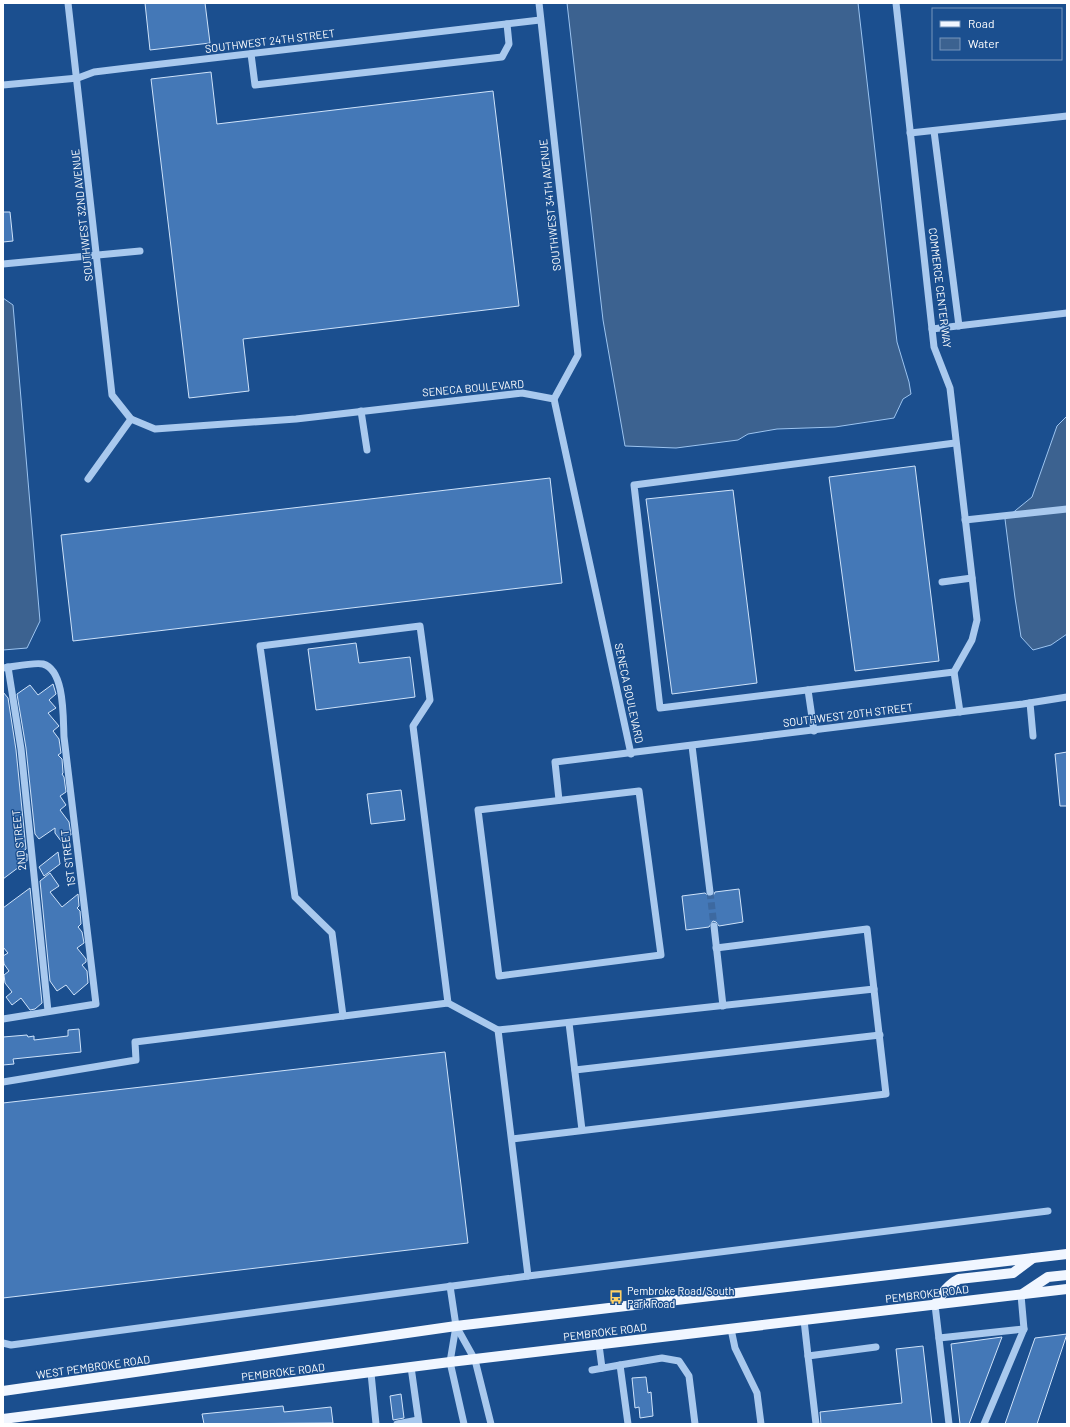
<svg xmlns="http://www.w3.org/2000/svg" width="1070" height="1427" font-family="Barlow,sans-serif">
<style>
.water{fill:#3c6290;stroke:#9cc4f0}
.building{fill:#4478b7;stroke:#cfe3fa}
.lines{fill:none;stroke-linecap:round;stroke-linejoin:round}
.minor-tunnel{stroke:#3d69a0;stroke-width:7;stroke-dasharray:7 3.5;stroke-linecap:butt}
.minor{stroke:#a9c9ee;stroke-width:7}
.major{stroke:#f0f6ff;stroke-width:10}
.labels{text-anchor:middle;stroke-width:3;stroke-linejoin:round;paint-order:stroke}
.street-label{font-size:11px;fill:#fff;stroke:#1b4f8f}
.poi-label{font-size:11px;fill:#fff;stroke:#1b4f8f;text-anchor:start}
</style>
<rect width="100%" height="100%" fill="#1b4f8f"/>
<g class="water">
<polygon points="567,3 858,3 897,342 909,382 911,394 903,399 894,418 835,427 777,429 748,434 738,440 676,448 625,446 603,320"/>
<polygon points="3,298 13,305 40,621 27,648 3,650"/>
<polygon points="1067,416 1067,634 1051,645 1033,650 1021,637 1015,598 1005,519 1032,497 1057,426"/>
</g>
<g class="building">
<polygon points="145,3 205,3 210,43 150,50"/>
<polygon points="211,72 217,124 493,91 519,306 243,339 249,391 189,398 151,79"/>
<polygon points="3,212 10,212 13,241 3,242"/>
<polygon points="915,466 939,661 855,671 829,477"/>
<polygon points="550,478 562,583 73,641 61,535"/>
<polygon points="733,490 757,683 672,694 646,499"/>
<polygon points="356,643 359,663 410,657 415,697 316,710 308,649"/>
<polygon points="53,684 56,694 49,700 56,708 48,713 59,726 53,731 59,739 61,753 58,755 62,759 63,773 62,774 64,777 66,792 60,796 66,805 60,810 69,822 71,835 68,837 70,853 55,833 55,828 39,839 35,834 26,748 17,694 30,685 38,695"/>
<polygon points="3,692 8,698 16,750 26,849 20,854 27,854 27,861 3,879"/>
<polygon points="1067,752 1067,806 1060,806 1055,754"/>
<polygon points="401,790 405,820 371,824 367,794"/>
<polygon points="58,852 60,864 44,876 39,867"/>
<polygon points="50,873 59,886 50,892 62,907 78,894 79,906 77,908 80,911 81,924 78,927 82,932 84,943 77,948 86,959 86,962 82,965 87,971 88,983 74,995 66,985 57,991 50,981 40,881"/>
<polygon points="30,888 42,1003 35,1009 30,1010 21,998 12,1005 6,997 12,992 5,983 4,975 9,971 4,964 3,956 8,953 3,947 3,908"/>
<polygon points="739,889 743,922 719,926 716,922 713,921 709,927 686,930 682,896 705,893 710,897 713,896 715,892"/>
<polygon points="79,1029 81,1052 13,1059 14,1064 3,1065 3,1037 27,1035 28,1037 34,1036 34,1040 68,1036 68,1030"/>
<polygon points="445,1052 468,1243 3,1298 3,1103"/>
<polygon points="1067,1334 1037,1424 1005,1424 1035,1338"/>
<polygon points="1002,1337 969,1424 960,1424 951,1344"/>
<polygon points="923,1346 932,1424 821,1424 820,1412 902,1403 896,1349"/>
<polygon points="646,1377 648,1393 651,1392 653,1416 640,1418 639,1407 635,1408 632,1378"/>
<polygon points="401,1394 404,1418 393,1420 390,1396"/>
<polygon points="283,1406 284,1412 331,1407 333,1423 204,1424 202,1414"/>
</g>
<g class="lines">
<polyline class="minor-tunnel" points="710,892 714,926"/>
<g class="minor">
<polyline points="68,3 112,395 131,419 155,429 296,419 522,393 554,399 631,754"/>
<polyline points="539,3 578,355 554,399"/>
<polyline points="896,3 934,347 950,388 977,620 972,640 954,672 960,712"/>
<polyline points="251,54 255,85 502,57 509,44 507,24"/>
<polyline points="3,85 78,78 94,72 127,68 540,20"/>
<polyline points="934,131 959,326"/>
<polyline points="910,133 1067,116"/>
<polyline points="3,264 140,251"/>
<polyline points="932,329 1067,313"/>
<polyline points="361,411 367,450"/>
<polyline points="88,479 131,419"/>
<polyline points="965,520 1067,509"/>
<polyline points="942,582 972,578"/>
<polyline points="8,667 21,749 48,1011"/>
<path d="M 3,668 C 13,667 34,662 43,664 C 65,670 63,718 64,737 L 96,1004 L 3,1019"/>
<polyline points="954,672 660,708 634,485 955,443"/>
<polyline points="808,690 814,731"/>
<polyline points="1030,703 1033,736"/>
<polyline points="692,746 710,892"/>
<polygon points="639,791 661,955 499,976 478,810"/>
<polyline points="559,800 555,762 1023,704 1067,697"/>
<polyline points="714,926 723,1006"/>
<polyline points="343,1016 332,933 295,897 260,646 420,626 430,700 413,726 448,1003"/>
<polyline points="569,1023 582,1130"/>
<polyline points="575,1070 880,1035"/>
<polyline points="3,1082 136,1060 135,1042 448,1003 498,1030 874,989"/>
<polyline points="512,1139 886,1094 867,929 716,948"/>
<polyline points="528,1276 1048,1211"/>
<polyline points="450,1286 456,1326 450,1362 464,1424"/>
<polyline points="935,1305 949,1424"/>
<polyline points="804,1320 808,1356"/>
<polyline points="456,1326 475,1360 491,1424"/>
<polyline points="731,1329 735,1348 757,1393 761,1424"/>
<polyline points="939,1338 1024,1329"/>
<polyline points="3,1343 11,1345 528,1276 498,1030"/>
<polyline points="599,1345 602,1368"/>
<polyline points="620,1365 662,1358 679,1361 689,1376 695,1424"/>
<polyline points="411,1367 419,1424"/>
<polyline points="592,1370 620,1365 628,1424"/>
<polyline points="371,1373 376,1424"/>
<polyline points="397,1424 418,1420"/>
<polyline points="816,1424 808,1356 876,1347"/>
<polyline points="984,1424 1024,1329 1021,1295"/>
</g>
<g class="major">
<polyline points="1024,1293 1048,1277 1067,1275"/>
<path d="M 935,1305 C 942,1294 947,1285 959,1279 L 1013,1273 L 1033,1258"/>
<polyline points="3,1391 456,1326 1067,1254"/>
<polyline points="3,1419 450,1362 1067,1289"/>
</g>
</g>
<defs>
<symbol id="bus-bare" viewBox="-9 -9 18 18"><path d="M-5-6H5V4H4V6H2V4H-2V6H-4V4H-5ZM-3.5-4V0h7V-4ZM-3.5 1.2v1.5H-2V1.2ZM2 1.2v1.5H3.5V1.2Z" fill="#ffd166" stroke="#1b4f8f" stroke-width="2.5" paint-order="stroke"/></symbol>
</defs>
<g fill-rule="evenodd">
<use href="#bus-bare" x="606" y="1287" width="20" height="20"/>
</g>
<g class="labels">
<g class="street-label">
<text transform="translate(270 41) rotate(-7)" y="4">SOUTHWEST 24TH STREET</text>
<text transform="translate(550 205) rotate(-96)" y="4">SOUTHWEST 34TH AVENUE</text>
<text transform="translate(82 215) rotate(-96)" y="4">SOUTHWEST 32ND AVENUE</text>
<text transform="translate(940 288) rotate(83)" y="4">COMMERCE CENTER WAY</text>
<text transform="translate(473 388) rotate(-5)" y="4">SENECA BOULEVARD</text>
<text transform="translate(629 693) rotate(78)" y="4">SENECA BOULEVARD</text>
<text transform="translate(848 715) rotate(-7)" y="4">SOUTHWEST 20TH STREET</text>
<text transform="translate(19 840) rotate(-96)" y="4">2ND STREET</text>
<text transform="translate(68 858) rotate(-97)" y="4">1ST STREET</text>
<text transform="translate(927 1294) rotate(-7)" y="4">PEMBROKE ROAD</text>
<text transform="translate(605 1332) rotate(-7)" y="4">PEMBROKE ROAD</text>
<text transform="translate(93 1367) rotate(-8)" y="4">WEST PEMBROKE ROAD</text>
<text transform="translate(283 1372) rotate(-7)" y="4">PEMBROKE ROAD</text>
</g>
<g class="poi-label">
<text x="627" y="1295">Pembroke Road/South<tspan x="627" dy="13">Park Road</tspan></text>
</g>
</g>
<rect width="1070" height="1427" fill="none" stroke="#ffffff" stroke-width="8"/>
<rect x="932" y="8" width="130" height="52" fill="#1b4f8f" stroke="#7695bc"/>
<rect x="940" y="21" width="20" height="6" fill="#f0f6ff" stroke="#7695bc"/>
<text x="968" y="28" font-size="12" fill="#ffffff">Road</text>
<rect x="940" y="38" width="20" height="12" fill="#3c6290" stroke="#7695bc"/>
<text x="968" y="48" font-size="12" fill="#ffffff">Water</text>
</svg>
